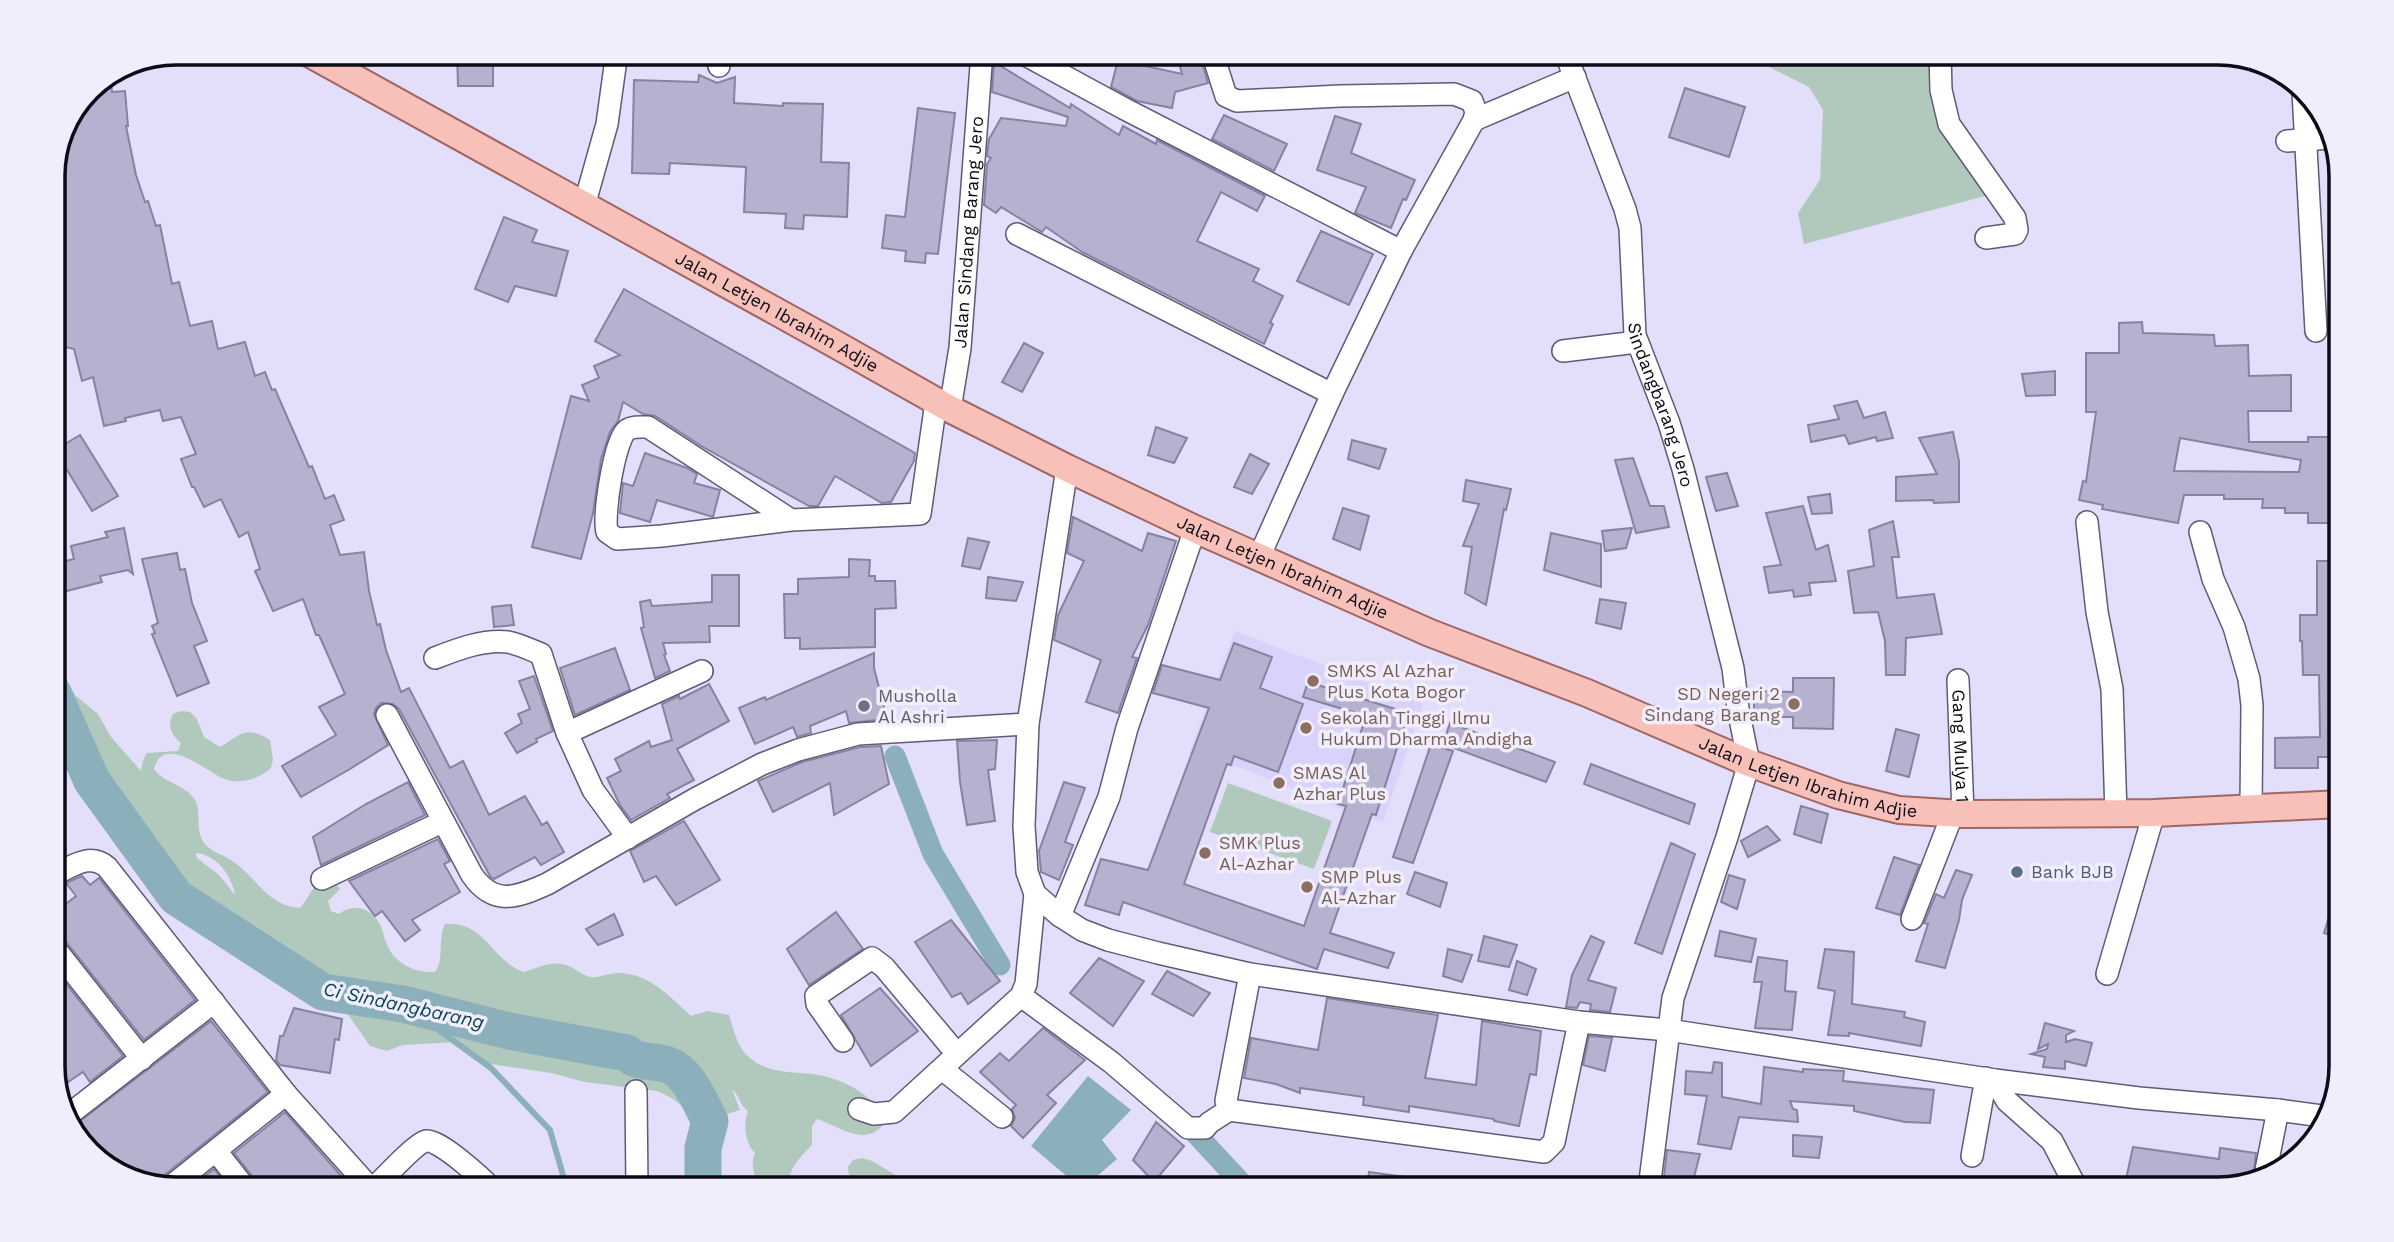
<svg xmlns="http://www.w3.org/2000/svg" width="2394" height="1242" font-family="'Work Sans',sans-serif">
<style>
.built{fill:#d9d2fb}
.green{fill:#b1c8bc;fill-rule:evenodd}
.water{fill:#8bb0bb}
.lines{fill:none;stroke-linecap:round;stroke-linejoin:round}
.stream{stroke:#8bb0bb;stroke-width:6}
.canal{stroke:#8bb0bb;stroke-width:21}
.river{stroke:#8bb0bb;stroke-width:37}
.building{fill:#b5b1cf;stroke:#8782a1;stroke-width:2;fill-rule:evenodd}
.minor-casing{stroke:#5f5a77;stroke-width:24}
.major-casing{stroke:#a16663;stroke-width:30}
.minor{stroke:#fff;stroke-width:21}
.major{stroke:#f7c1ba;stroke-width:26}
.education-dot{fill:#8d6e63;stroke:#f0eefc;stroke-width:2.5}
.worship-dot{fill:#6b7280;stroke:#f0eefc;stroke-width:2.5}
.service-dot{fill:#5c6f8a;stroke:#f0eefc;stroke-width:2.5}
.labels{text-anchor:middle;stroke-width:7;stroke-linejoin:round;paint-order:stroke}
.street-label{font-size:18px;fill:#0d0b16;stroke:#f0eefc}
.education-label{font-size:18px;fill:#785e54;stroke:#f0eefc;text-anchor:start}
.worship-label{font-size:18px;fill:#5b616d;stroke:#f0eefc;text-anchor:start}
.service-label{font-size:18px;fill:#4e5e75;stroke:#f0eefc;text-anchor:start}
.water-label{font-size:19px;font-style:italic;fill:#0a4350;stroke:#f0eefc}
.rim{fill:none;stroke:#0d0b16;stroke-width:3.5}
</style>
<rect width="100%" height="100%" fill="#e3dffa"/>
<polygon class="built" points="1235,631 1423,703 1383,822 1342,809 1236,766 1226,767 1189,754"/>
<g class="green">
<polygon points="1747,53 1931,53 1935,113 1985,196 1804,244 1798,213 1820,180 1823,110 1809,87 1767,66 1748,63"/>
<path d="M 53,648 L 61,671 L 75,695 L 98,714 L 111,737 L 141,771 L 143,760 L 147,753 L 178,751 L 181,743 C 171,734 167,727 173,714 L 181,711 L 190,712 L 197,719 L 204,737 L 220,747 C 242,734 245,725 270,740 L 273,759 L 271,768 C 259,779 240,785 224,779 C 206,771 163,733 154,769 C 163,782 182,784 193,797 C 203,809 194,829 204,843 C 211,852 222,854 231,860 C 256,876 267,906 300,908 C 313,894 310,881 334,881 L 340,889 L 328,901 L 331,911 L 339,914 C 353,903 368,907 378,921 C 383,928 383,935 386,942 C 393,963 414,973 435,972 C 445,959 437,940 445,924 C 486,921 490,960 524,972 C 541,967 553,959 571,967 C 577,970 584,976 591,977 C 599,978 609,973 618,973 C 649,973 669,996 691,1016 L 708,1011 L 729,1015 C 734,1030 737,1048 750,1058 C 767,1073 792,1072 812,1074 C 839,1077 879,1095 884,1124 C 865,1148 839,1126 817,1119 L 812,1126 L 812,1145 C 799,1158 787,1170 789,1189 L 756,1189 C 757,1174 749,1167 755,1153 C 745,1143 743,1124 748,1111 C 740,1106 740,1096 732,1089 L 740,1110 L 701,1122 L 672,1098 L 657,1091 L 585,1082 L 551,1073 L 484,1063 L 468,1055 L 457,1042 L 403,1045 L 387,1051 L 370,1046 L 342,1006 L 326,993 L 277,972 L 259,968 L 231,949 L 220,936 L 205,905 L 195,891 L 127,834 L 116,821 L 103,790 L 68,754 L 53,731 ZM 196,853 C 217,855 232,876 235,895 L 219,875 L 197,858 Z"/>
<polygon points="1228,783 1332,821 1314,869 1210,832"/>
<path d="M 862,1158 L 872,1161 L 919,1189 C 897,1189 848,1197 848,1167 L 853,1160 Z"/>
<polygon points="954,1182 963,1182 976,1189 932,1189"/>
</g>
<polygon class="water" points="1088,1076 1131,1110 1102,1140 1117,1159 1082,1189 1031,1146"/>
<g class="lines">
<polyline class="stream" points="403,1004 491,1068 550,1130 567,1189"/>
<g class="canal">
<polyline points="895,756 933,854 1000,965"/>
<polyline points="1196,1134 1247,1189"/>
</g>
<path class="river" d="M 53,693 L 92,781 L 176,897 L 323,992 L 403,1004 L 509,1031 L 627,1053 C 637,1064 655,1060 668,1065 C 689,1072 700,1103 710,1121 L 703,1148 L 703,1189"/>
</g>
<g class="building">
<polygon points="457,52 493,52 493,86 458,86"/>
<polygon points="1176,52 1199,52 1208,83 1175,92 1172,108 1137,101 1111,87 1118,60 1182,74"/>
<polygon points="994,62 1070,108 1071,104 1119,135 1123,126 1156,144 1157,140 1265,196 1257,211 1221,192 1197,241 1259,269 1253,281 1283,296 1270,323 1273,324 1264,344 1082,252 1046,227 1042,232 1001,207 996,213 984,205 987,164 991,158 987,156 989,139 1001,118 1066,126 1068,117 992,92"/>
<polygon points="110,74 112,92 125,91 128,126 126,126 136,175 145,202 148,201 156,226 160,225 172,284 179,282 190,326 212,321 218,349 245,342 255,376 265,372 272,390 275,389 309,467 312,466 325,499 334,495 344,520 330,525 340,555 364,552 369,591 377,625 380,624 386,650 401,692 409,688 450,768 463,761 489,815 525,796 542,825 547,822 564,852 541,865 535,857 494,879 490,876 399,709 393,704 381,703 376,708 374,714 388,745 350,769 301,797 282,766 336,735 319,707 345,694 319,635 316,635 303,599 273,611 255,571 260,569 248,532 239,537 221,499 204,507 194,487 192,487 181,459 196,454 181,417 163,421 160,410 125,418 126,421 104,426 93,377 82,381 74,349 53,344 53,168 89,88"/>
<polygon points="699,75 717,83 735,77 734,103 783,106 783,103 823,104 821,162 849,163 847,217 804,215 803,229 785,228 786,214 744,212 746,167 670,163 669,174 632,173 634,80 698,82"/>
<polygon points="1685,88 1745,107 1729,157 1669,137"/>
<polygon points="918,108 955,113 938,254 926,253 925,263 905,261 906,251 882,248 886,215 905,217"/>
<polygon points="1224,115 1287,144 1274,171 1212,139"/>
<polygon points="1335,116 1361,124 1351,153 1415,180 1406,200 1403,199 1391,228 1355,213 1366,187 1317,170"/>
<polygon points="504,217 537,230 532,242 568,251 556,296 515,286 508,302 475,289"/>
<polygon points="1321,231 1373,254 1349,305 1297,281"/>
<polygon points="624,289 915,453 914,461 891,502 882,503 835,476 818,506 809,506 703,447 655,416 643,414 623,402 618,421 610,432 601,459 593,513 581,559 532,547 571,396 589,401 582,385 599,378 594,366 620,355 595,341"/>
<path d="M 2142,322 L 2143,333 L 2214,335 L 2215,346 L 2248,345 L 2249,376 L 2291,375 L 2291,411 L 2248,411 L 2249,442 L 2308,442 L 2308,437 L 2341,437 L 2341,523 L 2308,523 L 2308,513 L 2285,513 L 2285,508 L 2262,508 L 2263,499 L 2224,499 L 2224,495 L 2184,495 L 2178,523 L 2102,509 L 2103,505 L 2079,500 L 2083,481 L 2086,482 L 2096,412 L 2086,412 L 2086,353 L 2119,353 L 2119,323 ZM 2180,438 L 2301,460 L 2299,472 L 2174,471 Z"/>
<polygon points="1024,343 1043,353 1022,392 1002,382"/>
<polygon points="2055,371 2055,395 2026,396 2022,374"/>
<polygon points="1857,401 1864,418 1885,412 1893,438 1877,441 1876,437 1849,444 1845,435 1811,442 1808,425 1839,419 1834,406"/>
<polygon points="1156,427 1187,438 1174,463 1148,455"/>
<polygon points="1953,432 1959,461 1959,502 1934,503 1933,500 1896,501 1896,477 1937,474 1919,438"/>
<polygon points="80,435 118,496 92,511 55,450"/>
<polygon points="1352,440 1386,449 1379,469 1348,459"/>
<polygon points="645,453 687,468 697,474 694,483 720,490 713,517 657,500 650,522 620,513 623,483 633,486"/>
<polygon points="1250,454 1269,464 1252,494 1234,487"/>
<polygon points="1633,458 1650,506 1664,506 1669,527 1636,533 1615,460"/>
<polygon points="1727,473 1738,506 1716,511 1706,477"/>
<polygon points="1466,480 1511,489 1506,510 1504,509 1486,605 1465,593 1472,547 1463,546 1479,504 1463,501"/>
<polygon points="1830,494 1832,513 1812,514 1808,497"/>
<polygon points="1803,506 1816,550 1828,545 1836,581 1809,583 1811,595 1794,597 1793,590 1769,593 1764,567 1781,565 1766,513"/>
<polygon points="1343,508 1369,516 1360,550 1333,539"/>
<polygon points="1073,517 1142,551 1148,533 1176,541 1148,625 1132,657 1137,658 1118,713 1086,702 1101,660 1054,640 1058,615 1084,561 1067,553"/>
<polygon points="1893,521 1899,557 1892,557 1897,598 1934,594 1942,634 1906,638 1905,675 1886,675 1885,641 1878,612 1854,613 1848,571 1874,566 1869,530"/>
<polygon points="124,528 133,574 128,570 100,576 102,582 59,593 53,564 74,559 71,546 108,537 105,532"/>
<polygon points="1632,528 1626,548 1605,551 1602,531"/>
<polygon points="1551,533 1601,544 1601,587 1544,570"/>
<polygon points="968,538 989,542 980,569 962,566"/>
<polygon points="177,553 180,570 185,569 192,603 207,641 194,646 209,683 177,696 152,634 155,633 152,626 158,623 142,559"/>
<polygon points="849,559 870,560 869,576 875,576 875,581 895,581 896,608 875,609 875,647 800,649 800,638 785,638 784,594 798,594 798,579 849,577"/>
<polygon points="2317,561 2341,561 2341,757 2318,757 2318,768 2275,768 2275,738 2320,737 2319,675 2303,675 2302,641 2300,641 2300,615 2317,615"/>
<polygon points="712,575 739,575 739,626 709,626 710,642 663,643 666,654 664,655 670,671 655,678 641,628 644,627 640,602 650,600 652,606 712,602"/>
<polygon points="988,577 1023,582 1016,601 986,598"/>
<polygon points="1600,599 1626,603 1621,629 1596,623"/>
<polygon points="511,605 514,625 494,627 492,607"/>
<polygon points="1234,643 1272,657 1260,688 1303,704 1278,772 1234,756 1231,765 1227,764 1184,884 1304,926 1346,806 1338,804 1366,716 1303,697 1308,682 1408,713 1376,815 1372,814 1330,933 1394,953 1388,968 1324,949 1317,969 1123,902 1119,915 1085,905 1101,859 1148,870 1209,708 1153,693 1162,665 1220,680"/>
<polygon points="615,648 630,690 575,715 560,668"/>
<polygon points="874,653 874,668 887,719 849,723 846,711 810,726 811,733 797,737 793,727 755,744 739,708 765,697 766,700"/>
<polygon points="534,676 553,731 536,739 537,742 517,753 505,733 522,723 518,714 530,709 519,681"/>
<polygon points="1793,678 1834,678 1833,729 1793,728 1793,717 1754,717 1754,691 1793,692"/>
<polygon points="709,684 729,721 677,749 694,780 667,794 670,798 631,820 620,805 607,778 621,771 615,759 649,741 651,747 672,740 662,704 679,696 680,699"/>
<polygon points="1450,723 1555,762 1546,782 1443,744"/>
<polygon points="1896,729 1919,735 1909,777 1886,771"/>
<polygon points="997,740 995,769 988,770 995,821 967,825 960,782 957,741"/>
<polygon points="1431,744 1453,751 1413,863 1393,857"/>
<polygon points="881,746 889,784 834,815 830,783 773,812 758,781 802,762 860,747"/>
<polygon points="1591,764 1695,804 1689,824 1584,784"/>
<polygon points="408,782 425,815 321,865 313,837 366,804"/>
<polygon points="1064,782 1085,788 1065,842 1073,845 1059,880 1041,872 1039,851"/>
<polygon points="1801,806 1828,814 1821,843 1794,834"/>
<polygon points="684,821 720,880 676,905 656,876 644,882 630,851"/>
<polygon points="1767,826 1780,840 1748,857 1741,841"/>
<polygon points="438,839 450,861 444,864 460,892 412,920 420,930 405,941 382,911 375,916 349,881"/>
<polygon points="1671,843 1695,854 1662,954 1635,943"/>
<polygon points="1894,857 1919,865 1900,915 1876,908"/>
<polygon points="1956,870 1972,875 1962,900 1959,920 1945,968 1916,961 1928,924 1924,923 1936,894 1944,898"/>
<polygon points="1415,872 1447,883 1440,907 1407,894"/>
<polygon points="1729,875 1745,880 1737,909 1721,902"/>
<polygon points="82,876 90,885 99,878 195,1000 144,1040 63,938 53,933 53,914 76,896 66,883"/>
<polygon points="2338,888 2341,889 2341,938 2324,933"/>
<polygon points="836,912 863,949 809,985 787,949"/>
<polygon points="614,914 623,935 598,945 586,929"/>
<polygon points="951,920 1000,981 968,1004 961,993 952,997 915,942"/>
<polygon points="1720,931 1756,939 1751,962 1715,956"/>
<polygon points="1484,936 1517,945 1509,967 1478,961"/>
<polygon points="1591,936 1604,942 1588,980 1616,988 1610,1012 1590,1010 1591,1004 1580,1002 1577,1008 1566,1007 1572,975"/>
<polygon points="1448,949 1472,955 1462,982 1443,976"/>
<polygon points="1825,949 1854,952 1852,1004 1905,1012 1904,1017 1925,1022 1921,1046 1849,1033 1849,1036 1828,1035 1835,991 1818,988"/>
<polygon points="1758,957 1787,961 1785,991 1796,992 1792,1030 1755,1028 1762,982 1754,982"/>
<polygon points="1099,958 1144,981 1113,1026 1070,993"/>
<polygon points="1517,961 1536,969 1527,995 1509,990"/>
<polygon points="53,967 123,1056 90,1082 83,1072 58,1089 53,1074"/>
<polygon points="1167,971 1210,993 1193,1016 1152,994"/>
<polygon points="880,988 918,1031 871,1066 841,1015"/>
<polygon points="1327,998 1438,1015 1425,1078 1476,1085 1482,1021 1541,1031 1536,1075 1530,1074 1519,1126 1494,1121 1494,1119 1409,1106 1409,1112 1363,1105 1364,1097 1300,1088 1300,1093 1276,1084 1244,1078 1251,1038 1318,1050"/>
<polygon points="294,1008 342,1019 339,1040 335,1039 330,1073 280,1065 276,1060 280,1036 283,1036"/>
<polygon points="211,1021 268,1092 161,1178 156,1185 121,1177 73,1134 71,1128"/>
<polygon points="2045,1023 2074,1031 2066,1035 2066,1042 2075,1039 2092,1043 2086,1066 2065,1061 2065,1069 2043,1067 2045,1057 2031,1054 2047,1049 2048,1044 2038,1049"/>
<polygon points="1043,1028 1085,1060 1047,1095 1056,1103 1023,1138 1011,1126 1015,1118 1012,1109 1016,1105 980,1072 1000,1053 1009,1061"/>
<polygon points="1589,1036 1612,1038 1605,1071 1583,1065"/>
<polygon points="1714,1062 1722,1063 1722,1097 1761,1104 1764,1067 1803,1072 1803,1069 1844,1071 1843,1081 1934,1090 1930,1123 1905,1122 1854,1111 1854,1106 1790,1101 1793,1109 1797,1110 1798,1122 1739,1117 1731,1149 1698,1144 1707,1096 1685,1094 1686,1071 1712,1073"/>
<polygon points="285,1112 350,1186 354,1189 259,1189 256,1181 234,1153"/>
<polygon points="1156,1122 1184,1146 1154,1182 1133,1160"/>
<polygon points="1793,1135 1822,1137 1819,1158 1793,1156"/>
<polygon points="2133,1147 2219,1159 2220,1148 2256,1153 2253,1179 2218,1189 2142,1189 2143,1183 2126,1179"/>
<polygon points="1667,1150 1700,1154 1693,1181 1664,1177"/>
<polygon points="214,1169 230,1189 188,1189"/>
<polygon points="1369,1172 1421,1179 1420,1189 1367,1189"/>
</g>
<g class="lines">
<defs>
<g id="minor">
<polyline points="1020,52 1123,108 1401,251"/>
<polyline points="1212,52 1226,96 1237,101 1340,96 1454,94 1472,101 1476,112 1474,120 1401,251 1332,394 1259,557"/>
<path id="s1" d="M 1565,52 L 1625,209 L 1630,228 L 1635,335 L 1669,423 L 1683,469 L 1733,668 L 1738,709 L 1749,763 L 1727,837 L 1673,998 L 1649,1189"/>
<polyline points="1940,52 1941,90 1949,124 2015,218 2017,230 2015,234 1986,238"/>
<polyline points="719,66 720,52"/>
<polyline points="2303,92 2316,331"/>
<polyline points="1474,120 1575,77"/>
<polyline points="2287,141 2331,138"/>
<polyline points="584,206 607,124 617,52"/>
<polyline points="1017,234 1332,394"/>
<polyline points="1563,351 1637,342"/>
<path id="s2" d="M 950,409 L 960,348 L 982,52"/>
<polyline points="1067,468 1028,724 1024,826 1027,872 1035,894 1060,916 1082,930 1108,940 1158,953 1250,974 1579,1022 1668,1030 1995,1080 2139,1098 2278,1110 2329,1117"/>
<path d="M 791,520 L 648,427 C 641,427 633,426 627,430 C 614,440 603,516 607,532 L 617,539 L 662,536 L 791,520 L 920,514 L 936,402"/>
<polyline points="2087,522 2097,612 2112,689 2116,814"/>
<polyline points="2200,532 2213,579 2234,627 2249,679 2252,705 2251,808"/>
<path d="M 435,658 C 458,649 484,639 508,642 C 519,644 531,650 541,654 L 567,733 L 593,790 L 628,838"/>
<path id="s3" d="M 1958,680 L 1963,814"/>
<path d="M 387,715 L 472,875 C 494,907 518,897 547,884 L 695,799 L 762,764 L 798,750 L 858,734 L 1028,724"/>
<polyline points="567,733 702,671"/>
<path d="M 53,875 C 72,867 89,852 107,867 L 286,1094 L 371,1189"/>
<polyline points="322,879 442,822"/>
<polyline points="1060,916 1109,797 1127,728 1195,529"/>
<polyline points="1912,919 1953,813"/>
<polyline points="53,946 142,1059"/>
<polyline points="2107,974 2154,813"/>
<polyline points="1021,996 1111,1062 1188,1128 1205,1128 1209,1123 1229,1110 1544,1152 1554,1142 1579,1022"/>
<polyline points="843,1041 817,1004 816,996 872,958 884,967 957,1054"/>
<polyline points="942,1069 1002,1117"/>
<polyline points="1995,1080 2007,1101 2052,1141 2077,1189"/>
<polyline points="636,1091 637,1189"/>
<polyline points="859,1109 874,1114 894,1112 1021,996 1026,984 1035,894"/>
<polyline points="1229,1110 1226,1101 1250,974"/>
<polyline points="67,1116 214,1002"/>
<polyline points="216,1151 246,1189"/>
<polyline points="1972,1156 1986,1078"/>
<polyline points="2265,1175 2278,1110"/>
<polyline points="169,1188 286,1094"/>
<path d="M 373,1189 C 382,1180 416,1143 426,1141 C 438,1138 483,1179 492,1189"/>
</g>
<g id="major">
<path id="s4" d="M 307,52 L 835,344 L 950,409 L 1067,468 L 1195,529 L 1430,633 L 1587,693 L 1749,763 L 1838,795 L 1899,810 L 1963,814 L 2154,813 L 2341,804"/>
</g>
</defs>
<use href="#minor" class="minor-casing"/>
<use href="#major" class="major-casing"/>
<use href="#minor" class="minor"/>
<use href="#major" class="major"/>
</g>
<g class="education-dot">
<circle cx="1313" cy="681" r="7"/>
<circle cx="1794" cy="704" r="7"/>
<circle cx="1306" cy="728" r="7"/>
<circle cx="1279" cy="783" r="7"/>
<circle cx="1205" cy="853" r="7"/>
<circle cx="1307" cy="887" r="7"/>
</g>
<circle class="worship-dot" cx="864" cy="706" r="7"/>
<circle class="service-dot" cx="2017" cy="872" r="7"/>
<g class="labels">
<g class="street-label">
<text dy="6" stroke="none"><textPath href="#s2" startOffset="178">Jalan Sindang Barang Jero</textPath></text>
<text dy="6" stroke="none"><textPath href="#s4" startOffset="537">Jalan Letjen Ibrahim Adjie</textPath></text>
<text dy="6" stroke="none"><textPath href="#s1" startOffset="369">Sindangbarang Jero</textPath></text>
<text dy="6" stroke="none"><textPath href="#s4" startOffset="1104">Jalan Letjen Ibrahim Adjie</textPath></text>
<text dy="6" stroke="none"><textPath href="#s3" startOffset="66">Gang Mulya 1</textPath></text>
<text dy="6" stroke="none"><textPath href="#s4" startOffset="1671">Jalan Letjen Ibrahim Adjie</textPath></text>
</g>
<g class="education-label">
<text x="1327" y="677">SMKS Al Azhar<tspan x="1327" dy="21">Plus Kota Bogor</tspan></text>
<text x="1780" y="700" text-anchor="end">SD Negeri 2<tspan x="1780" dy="21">Sindang Barang</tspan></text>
<text x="1320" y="724">Sekolah Tinggi Ilmu<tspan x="1320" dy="21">Hukum Dharma Andigha</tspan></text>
<text x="1293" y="779">SMAS Al<tspan x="1293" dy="21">Azhar Plus</tspan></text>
<text x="1219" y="849">SMK Plus<tspan x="1219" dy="21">Al-Azhar</tspan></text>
<text x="1321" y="883">SMP Plus<tspan x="1321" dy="21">Al-Azhar</tspan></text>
</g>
<g class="worship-label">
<text x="878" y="702">Musholla<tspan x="878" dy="21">Al Ashri</tspan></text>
</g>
<g class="service-label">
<text x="2031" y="878">Bank BJB</text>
</g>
<g class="water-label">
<text transform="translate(404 1005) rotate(12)" y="7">Ci Sindangbarang</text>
</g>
</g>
<path d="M0 0H2394V1242H0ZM176 65H2218A111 111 0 0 1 2329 176V1066A111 111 0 0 1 2218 1177H176A111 111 0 0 1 65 1066V176A111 111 0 0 1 176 65Z" fill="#f0eefc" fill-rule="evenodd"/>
<path class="rim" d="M176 65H2218A111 111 0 0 1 2329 176V1066A111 111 0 0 1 2218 1177H176A111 111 0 0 1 65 1066V176A111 111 0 0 1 176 65Z"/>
</svg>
